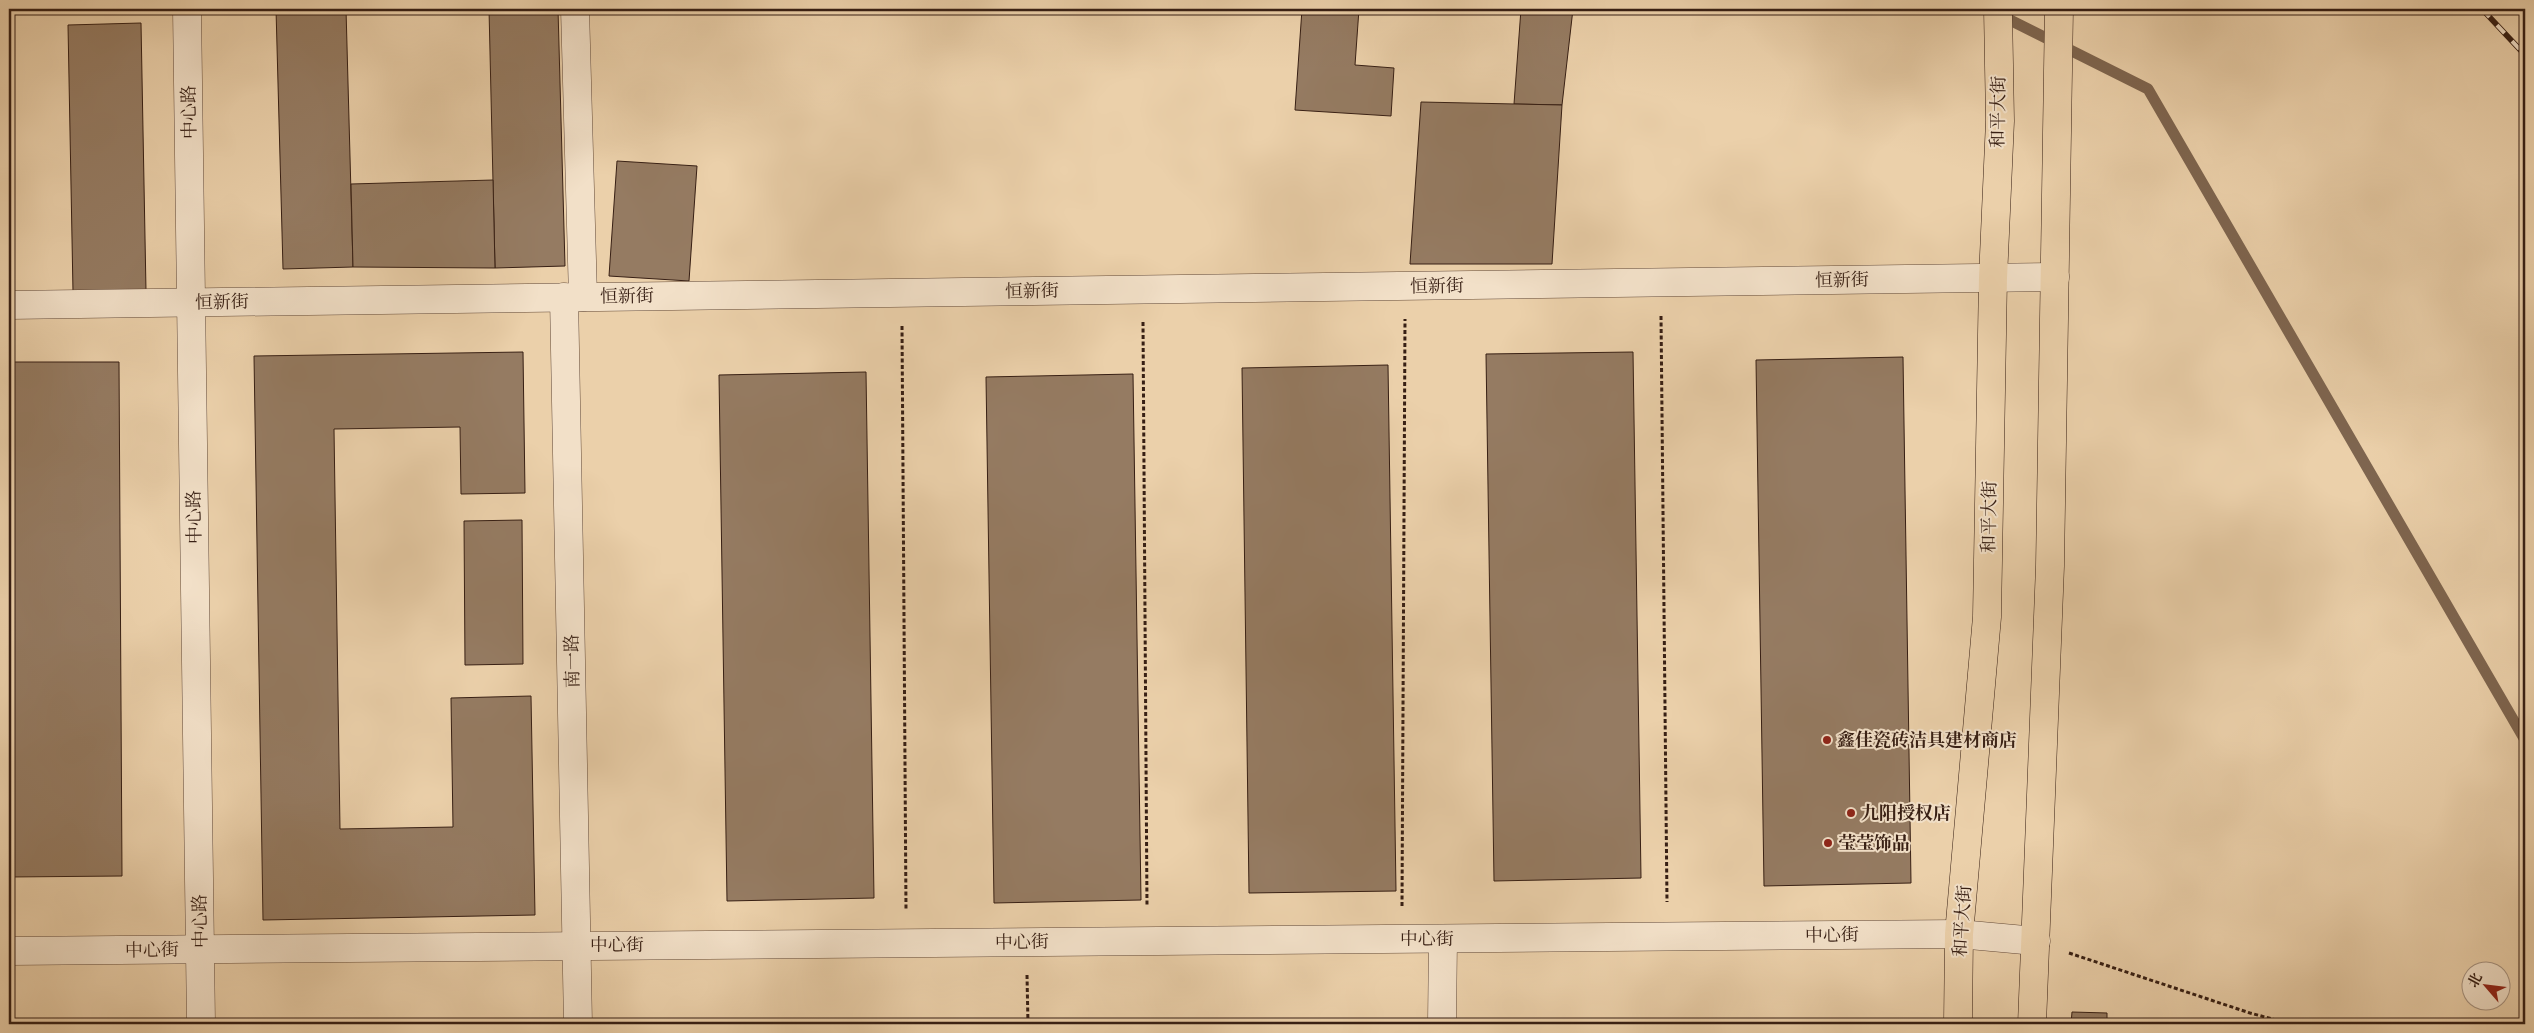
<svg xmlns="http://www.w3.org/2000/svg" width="2534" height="1033" font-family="'Old Standard TT','Noto Serif SC',serif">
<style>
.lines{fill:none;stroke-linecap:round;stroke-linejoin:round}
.stream{stroke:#7e654f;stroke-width:11}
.building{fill:#957b62;stroke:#371f14}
.minor-casing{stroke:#644b3a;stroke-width:29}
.major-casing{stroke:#371f14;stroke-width:29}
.path{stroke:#371f14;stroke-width:3;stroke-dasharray:4 2.5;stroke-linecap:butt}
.minor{stroke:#f2e0c8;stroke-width:28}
.major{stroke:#ebd0aa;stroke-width:28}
.rail-casing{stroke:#371f14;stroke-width:5.5}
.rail{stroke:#f2e0c8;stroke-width:4;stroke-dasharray:11;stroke-linecap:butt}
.poi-dot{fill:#8f2418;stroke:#f2e0c8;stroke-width:2}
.labels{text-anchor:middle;stroke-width:4;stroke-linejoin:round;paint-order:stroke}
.street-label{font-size:18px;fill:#371f14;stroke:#f2e0c8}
.poi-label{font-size:18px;font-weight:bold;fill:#371f14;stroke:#f2e0c8;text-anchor:start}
</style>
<rect width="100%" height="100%" fill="#ebd0aa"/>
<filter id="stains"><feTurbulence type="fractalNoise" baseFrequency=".004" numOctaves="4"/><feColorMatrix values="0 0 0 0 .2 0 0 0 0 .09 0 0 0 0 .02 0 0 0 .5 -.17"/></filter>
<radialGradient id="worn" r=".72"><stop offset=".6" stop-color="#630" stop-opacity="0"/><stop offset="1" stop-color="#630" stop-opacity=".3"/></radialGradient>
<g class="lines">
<polyline class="stream" points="2000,15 2148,89 2525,740"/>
</g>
<g class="building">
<rect x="74" y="9" width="63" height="1"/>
<polygon points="276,9 346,9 353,267 283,269"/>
<polygon points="489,9 558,9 565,266 495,268"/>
<polygon points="1302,9 1359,9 1355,65 1394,68 1391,116 1295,110"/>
<polygon points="1521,9 1573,9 1562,105 1514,104"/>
<polygon points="141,23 146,291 73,292 68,25"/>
<polygon points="1421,102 1562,105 1552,264 1410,264"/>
<polygon points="617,161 697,166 689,281 609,276"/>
<polygon points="493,180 495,268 353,267 351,184"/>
<polygon points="523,352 525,493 461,494 460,427 334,429 340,829 453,827 451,698 531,696 535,915 263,920 254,356"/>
<polygon points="1633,352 1641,878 1494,881 1486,354"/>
<polygon points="1903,357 1911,883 1764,886 1756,360"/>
<polygon points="9,362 119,362 122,876 9,877"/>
<polygon points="1388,365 1396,891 1249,893 1242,368"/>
<polygon points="866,372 874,898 727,901 719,375"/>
<polygon points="1133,374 1141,900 994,903 986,377"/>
<polygon points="522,520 523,664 465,665 464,521"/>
<polygon points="2072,1012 2107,1013 2107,1024 2071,1024"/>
</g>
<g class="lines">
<defs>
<g id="minor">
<polyline points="187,9 201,1024"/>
<polyline points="575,9 583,297"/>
<polyline points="564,297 578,1024"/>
<polyline points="9,305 2055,277"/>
<polyline points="9,951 1959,934 2036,941"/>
<polyline points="1442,1024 1443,939"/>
</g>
<g id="major">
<polyline points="1958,1024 1959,934 1987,617 1993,278 2000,121 1998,9"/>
<polyline points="2032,1024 2050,566 2059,9"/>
</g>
</defs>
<use href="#minor" class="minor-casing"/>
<use href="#major" class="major-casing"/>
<g class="path">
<polyline points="1661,316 1667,902"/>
<polyline points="1143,322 1147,906"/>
<polyline points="902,326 906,910"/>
<polyline points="1402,906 1405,319"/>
<polyline points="2069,953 2250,1013 2291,1024"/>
<polyline points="1027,975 1028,1024"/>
</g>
<use href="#minor" class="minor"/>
<use href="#major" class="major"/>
<defs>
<polyline id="rail" points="2482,9 2525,55"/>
</defs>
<use href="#rail" class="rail-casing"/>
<use href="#rail" class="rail"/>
</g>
<g class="poi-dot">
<circle cx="1827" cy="740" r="5"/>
<circle cx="1851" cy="813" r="5"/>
<circle cx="1828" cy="843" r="5"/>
</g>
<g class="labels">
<g class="street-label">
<text transform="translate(189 112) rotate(-91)" y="6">中心路</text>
<text transform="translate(1998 112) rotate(-89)" y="6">和平大街</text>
<text transform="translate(1842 280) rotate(-1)" y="6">恒新街</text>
<text transform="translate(1437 286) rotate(-1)" y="6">恒新街</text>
<text transform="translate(1032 291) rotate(-1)" y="6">恒新街</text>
<text transform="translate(627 296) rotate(-1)" y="6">恒新街</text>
<text transform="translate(222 302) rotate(-1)" y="6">恒新街</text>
<text transform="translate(194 517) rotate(-91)" y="6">中心路</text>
<text transform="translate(1989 517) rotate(-89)" y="6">和平大街</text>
<text transform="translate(572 661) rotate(-91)" y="6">南一路</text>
<text transform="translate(200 921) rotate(-91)" y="6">中心路</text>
<text transform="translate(1962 921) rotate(-86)" y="6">和平大街</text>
<text transform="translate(1832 935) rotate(-1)" y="6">中心街</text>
<text x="1427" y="945">中心街</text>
<text transform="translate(1022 942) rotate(-1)" y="6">中心街</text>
<text x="617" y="951">中心街</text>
<text transform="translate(152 950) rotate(-1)" y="6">中心街</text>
</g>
<g class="poi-label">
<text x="1837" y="746">鑫佳瓷砖洁具建材商店</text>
<text x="1861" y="819">九阳授权店</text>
<text x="1838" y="849">莹莹饰品</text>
</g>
</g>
<rect width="2534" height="1033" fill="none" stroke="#ebd0aa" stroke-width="30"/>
<rect x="10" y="10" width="2514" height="1013" fill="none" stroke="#371f14" stroke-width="2.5"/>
<rect x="15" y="15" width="2504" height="1003" fill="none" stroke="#371f14"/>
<g transform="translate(2486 986) rotate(298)"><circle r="24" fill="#f2e0c8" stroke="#a79380"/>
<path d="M0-4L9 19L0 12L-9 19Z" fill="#8f2418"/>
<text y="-8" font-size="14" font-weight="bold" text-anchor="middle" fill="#371f14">北</text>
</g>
<rect width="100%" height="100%" filter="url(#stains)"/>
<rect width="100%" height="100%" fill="url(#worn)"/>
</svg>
